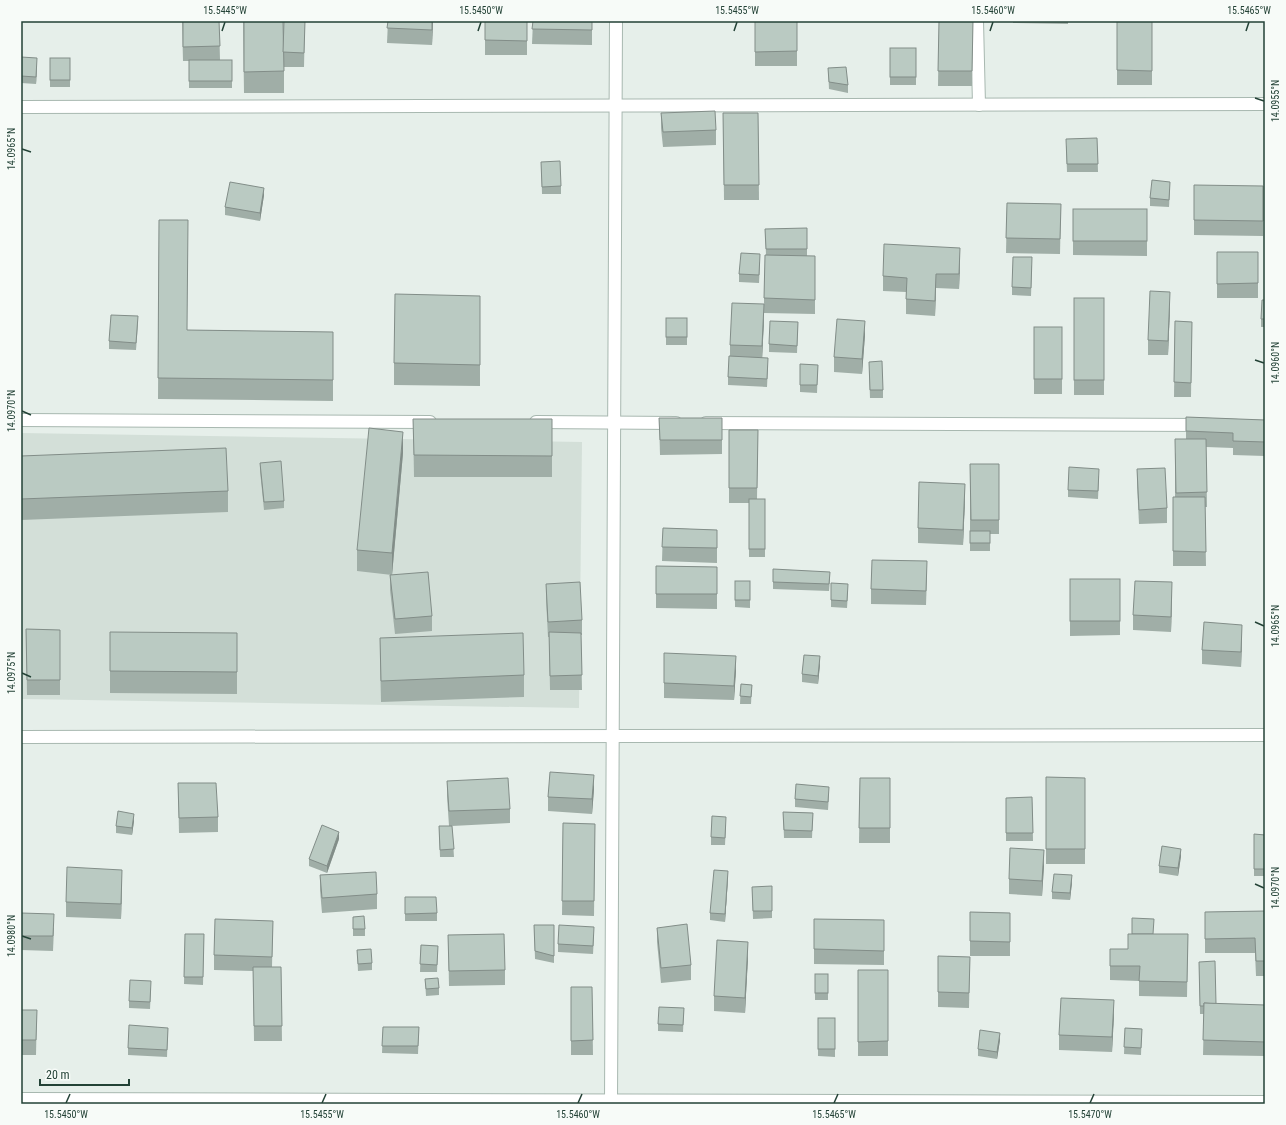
<svg xmlns="http://www.w3.org/2000/svg" width="1286" height="1125" font-family="'Roboto Condensed',sans-serif">
<style>
.built{fill:#d3dfd8}
.lines{fill:none;stroke-linecap:round;stroke-linejoin:round}
.minor-casing{stroke:#a8b8b0;stroke-width:14}
.minor{stroke:#fff;stroke-width:12}
.wall{fill:#a0aea7}
.shaded-wall{fill:#828d88}
.building{fill:#bacac2;stroke:#828d88}
.ticks{fill:none;stroke:#234236;stroke-width:1.5}
.neatline{fill:none;stroke:#234236;stroke-width:1.5}
.ticks-label{font-size:10px;text-anchor:middle;fill:#234236}
</style>
<rect width="100%" height="100%" fill="#e6efea"/>
<polygon class="built" points="21,433 582,442 579,708 21,699"/>
<g class="lines">
<defs>
<g id="minor">
<polyline points="977,21 979,105"/>
<polyline points="21,107 1265,104"/>
<polyline points="21,420 430,422"/>
<polyline points="536,422 676,423"/>
<polyline points="706,423 1202,425"/>
<polyline points="21,737 1265,735"/>
<polyline points="21,1099 1265,1102"/>
<polyline points="611,1104 616,21"/>
</g>
</defs>
<use href="#minor" class="minor-casing"/>
<use href="#minor" class="minor"/>
</g>
<g class="wall">
<polygon points="182,21 219,21 220,60 232,60 232,88 189,88 189,61 183,61"/>
<polygon points="243,21 283,51 305,21 304,67 284,67 284,93 244,93"/>
<polygon points="388,21 433,21 432,45 387,43"/>
<rect x="485" y="21" width="42" height="34"/>
<polygon points="533,21 592,21 592,45 532,44"/>
<rect x="755" y="21" width="42" height="45"/>
<polygon points="939,21 973,21 972,86 938,86"/>
<polygon points="1013,21 1068,21 1068,24 1013,23"/>
<rect x="1117" y="21" width="35" height="64"/>
<rect x="890" y="48" width="26" height="37"/>
<polygon points="21,57 37,66 36,84 21,83"/>
<rect x="50" y="58" width="20" height="29"/>
<polygon points="828,68 848,85 848,93 829,89"/>
<polygon points="661,113 716,130 716,145 663,147 661,128"/>
<polygon points="723,113 758,113 759,200 724,200"/>
<polygon points="1097,138 1098,172 1067,172 1066,146"/>
<polygon points="541,162 561,186 561,194 542,194"/>
<polygon points="1263,186 1263,236 1194,235 1194,220"/>
<polygon points="1170,189 1169,207 1150,206 1150,198"/>
<polygon points="264,195 260,221 225,215 225,207"/>
<polygon points="1007,203 1061,204 1060,254 1006,253"/>
<polygon points="1073,209 1147,209 1147,256 1073,255"/>
<polygon points="159,220 187,330 333,332 333,401 158,399"/>
<polygon points="765,229 807,249 807,256 815,256 815,314 764,313 764,298 766,255"/>
<rect x="1217" y="252" width="41" height="46"/>
<polygon points="760,262 759,283 739,282 739,274"/>
<polygon points="960,263 959,289 936,288 935,316 906,314 906,292 883,291 883,276"/>
<polygon points="1032,265 1031,296 1012,295 1012,287"/>
<rect x="1074" y="298" width="30" height="97"/>
<polygon points="1265,300 1265,327 1261,327 1261,319"/>
<polygon points="1170,307 1168,355 1148,355 1148,340"/>
<polygon points="480,318 480,386 394,385 394,363"/>
<rect x="666" y="318" width="21" height="27"/>
<polygon points="764,319 762,358 768,366 767,387 728,385 728,377 730,356 730,345"/>
<polygon points="1175,321 1192,322 1191,397 1174,397"/>
<polygon points="798,322 797,353 769,352 769,344"/>
<polygon points="138,324 136,350 109,349 109,341"/>
<rect x="1034" y="327" width="28" height="67"/>
<polygon points="865,335 862,374 834,372 834,357"/>
<polygon points="800,364 818,365 817,393 800,392"/>
<polygon points="869,370 883,390 883,398 870,398"/>
<polygon points="1186,417 1265,420 1265,456 1233,455 1233,448 1206,447 1207,507 1205,507 1206,566 1173,566 1173,497 1175,497 1175,454 1186,439"/>
<polygon points="659,418 722,418 722,454 660,455"/>
<polygon points="413,419 552,456 552,477 414,477"/>
<polygon points="729,430 758,430 757,499 765,499 765,557 749,557 749,503 729,503"/>
<polygon points="403,453 392,575 357,571 357,550"/>
<polygon points="21,456 228,491 228,512 21,520"/>
<polygon points="260,463 284,501 284,508 264,510 260,471"/>
<polygon points="970,464 999,464 999,534 990,534 990,551 970,551"/>
<polygon points="1137,469 1167,508 1167,523 1139,524 1137,484"/>
<polygon points="1099,476 1098,499 1068,497 1068,490"/>
<polygon points="965,499 963,545 918,543 918,528"/>
<polygon points="663,528 717,530 717,563 662,561"/>
<polygon points="656,566 717,567 717,609 656,608"/>
<polygon points="390,575 432,616 432,631 395,634 390,590"/>
<polygon points="927,576 926,605 871,604 871,589"/>
<polygon points="830,579 829,591 773,589 773,582"/>
<polygon points="1070,579 1120,579 1120,635 1070,636"/>
<polygon points="735,581 750,581 750,608 735,607"/>
<polygon points="546,584 582,620 582,635 581,635 582,690 550,690 549,637 548,637 546,599"/>
<polygon points="848,591 847,608 831,607 831,600"/>
<polygon points="1172,597 1171,632 1133,630 1133,615"/>
<polygon points="26,629 60,630 60,695 27,695"/>
<polygon points="110,632 237,655 237,694 110,693"/>
<polygon points="380,638 524,675 524,697 381,702 380,660"/>
<polygon points="1242,639 1241,667 1202,664 1202,650"/>
<polygon points="820,664 818,684 802,682 802,674"/>
<polygon points="736,670 734,700 664,698 664,683"/>
<polygon points="741,684 752,685 751,704 740,704"/>
<polygon points="1046,777 1085,778 1085,864 1046,864"/>
<polygon points="860,778 890,778 890,843 859,843"/>
<polygon points="447,781 510,809 510,823 452,826 454,857 440,857 439,826 449,826 447,796"/>
<polygon points="178,783 218,817 218,832 179,833"/>
<polygon points="594,789 592,814 548,811 548,797"/>
<polygon points="829,795 828,810 795,807 795,799"/>
<polygon points="1032,797 1033,841 1006,841 1006,798"/>
<polygon points="783,812 813,813 812,838 784,838"/>
<polygon points="134,821 132,835 116,833 116,826"/>
<polygon points="563,823 595,824 594,916 562,915"/>
<polygon points="726,825 725,845 711,845 711,837"/>
<polygon points="1254,834 1265,835 1265,876 1254,876"/>
<polygon points="339,839 327,873 309,866 309,859"/>
<polygon points="1181,856 1178,876 1159,873 1159,866"/>
<polygon points="1044,865 1042,896 1009,894 1009,879"/>
<polygon points="320,875 377,894 377,909 322,913 320,890"/>
<polygon points="728,878 725,922 710,920 710,913"/>
<polygon points="1072,882 1070,900 1052,899 1052,892"/>
<polygon points="122,884 121,919 66,917 66,902"/>
<polygon points="752,887 772,911 772,918 753,919"/>
<polygon points="405,897 437,913 437,921 405,921"/>
<polygon points="1265,911 1265,976 1256,976 1255,953 1205,953 1205,912"/>
<polygon points="970,912 1010,913 1010,956 970,956"/>
<polygon points="21,913 54,928 53,951 21,950"/>
<polygon points="353,917 365,929 365,936 353,936"/>
<polygon points="814,919 884,920 884,965 814,964"/>
<polygon points="273,921 272,967 281,967 282,1041 254,1041 253,971 214,970 214,955"/>
<polygon points="534,925 554,925 554,963 535,959"/>
<polygon points="657,928 691,965 691,980 661,983 657,942"/>
<polygon points="185,934 204,934 203,985 184,984"/>
<polygon points="1154,934 1188,934 1187,997 1139,996 1139,981 1110,980 1110,949 1128,949"/>
<polygon points="448,935 505,970 505,985 449,986"/>
<polygon points="594,935 593,954 558,952 558,944"/>
<polygon points="421,945 438,946 437,972 420,972"/>
<polygon points="357,950 372,963 372,970 358,971"/>
<polygon points="938,956 970,957 969,1008 938,1007"/>
<polygon points="748,957 745,1013 714,1011 714,996"/>
<polygon points="1199,962 1216,1004 1265,1005 1265,1056 1203,1055 1204,1014 1200,1014"/>
<rect x="858" y="970" width="30" height="86"/>
<rect x="815" y="974" width="13" height="26"/>
<polygon points="425,979 439,988 439,995 426,996"/>
<polygon points="571,987 592,987 593,1055 571,1055"/>
<polygon points="151,988 150,1009 129,1008 129,1001"/>
<polygon points="684,1008 683,1032 658,1031 658,1024"/>
<polygon points="21,1010 37,1010 36,1055 21,1055"/>
<polygon points="1114,1014 1112,1052 1059,1050 1059,1035"/>
<polygon points="818,1018 835,1018 835,1057 818,1056"/>
<polygon points="383,1027 419,1027 418,1054 382,1053"/>
<polygon points="168,1028 167,1057 128,1055 128,1048"/>
<polygon points="1125,1028 1142,1029 1141,1055 1124,1054"/>
<polygon points="1000,1040 997,1059 978,1056 978,1049"/>
</g>
<g class="shaded-wall">
<polygon points="432,21 433,21 432,45"/>
<polygon points="37,58 37,66 36,84 36,77"/>
<polygon points="264,188 264,195 260,221 260,213"/>
<polygon points="960,248 960,263 959,289 959,274"/>
<polygon points="936,274 936,288 935,316 935,301"/>
<polygon points="1170,292 1170,307 1168,355 1168,341"/>
<polygon points="764,304 764,319 762,361 762,346"/>
<polygon points="865,321 865,335 862,374 862,359"/>
<polygon points="403,432 403,453 392,575 392,553"/>
<polygon points="965,484 965,499 963,545 963,530"/>
<polygon points="1172,582 1172,597 1171,632 1171,617"/>
<polygon points="1242,625 1242,639 1241,667 1241,652"/>
<polygon points="736,656 736,670 734,700 734,686"/>
<polygon points="820,656 820,664 818,684 818,676"/>
<polygon points="594,775 594,789 592,814 592,799"/>
<polygon points="134,814 134,821 132,835 132,828"/>
<polygon points="339,832 339,839 327,873 327,866"/>
<polygon points="1181,849 1181,856 1178,876 1178,868"/>
<polygon points="1044,850 1044,865 1042,896 1042,881"/>
<polygon points="122,870 122,884 121,919 121,904"/>
<polygon points="728,871 728,878 725,922 725,914"/>
<polygon points="1072,875 1072,882 1070,900 1070,893"/>
<polygon points="748,942 748,957 745,1013 745,998"/>
<polygon points="1114,1000 1114,1014 1112,1052 1112,1037"/>
<polygon points="1000,1033 1000,1040 997,1059 997,1052"/>
</g>
<g class="building">
<polygon points="183,21 219,21 220,46 183,47"/>
<polygon points="244,21 283,21 284,71 244,72"/>
<polygon points="284,21 305,21 304,53 283,52"/>
<polygon points="388,21 432,21 432,30 387,28"/>
<polygon points="485,21 527,21 527,41 485,40"/>
<polygon points="533,21 592,21 592,30 532,29"/>
<polygon points="755,21 797,21 797,51 755,52"/>
<polygon points="939,21 973,21 972,71 938,71"/>
<polygon points="1117,21 1152,21 1152,71 1117,70"/>
<rect x="890" y="48" width="26" height="29"/>
<polygon points="21,57 37,58 36,77 21,76"/>
<rect x="50" y="58" width="20" height="22"/>
<rect x="189" y="60" width="43" height="21"/>
<polygon points="846,67 848,85 829,82 828,68"/>
<polygon points="715,111 716,130 663,132 661,113"/>
<polygon points="723,113 758,113 759,185 724,185"/>
<polygon points="1097,138 1098,164 1067,164 1066,139"/>
<polygon points="560,161 561,186 542,187 541,162"/>
<polygon points="1152,180 1170,182 1169,200 1150,198"/>
<polygon points="230,182 264,188 260,213 225,207"/>
<polygon points="1194,185 1263,186 1263,221 1194,220"/>
<polygon points="1007,203 1061,204 1060,239 1006,238"/>
<rect x="1073" y="209" width="74" height="32"/>
<polygon points="159,220 188,220 187,330 333,332 333,380 158,378"/>
<polygon points="807,228 807,249 766,249 765,229"/>
<polygon points="884,244 960,248 959,274 936,274 935,301 906,299 907,278 883,276"/>
<polygon points="1217,252 1258,252 1258,283 1217,284"/>
<polygon points="741,253 760,254 759,275 739,274"/>
<polygon points="765,255 815,256 815,300 764,298"/>
<polygon points="1013,257 1032,257 1031,288 1012,287"/>
<polygon points="1150,291 1170,292 1168,341 1148,340"/>
<polygon points="395,294 480,296 480,365 394,363"/>
<rect x="1074" y="298" width="30" height="82"/>
<polygon points="1262,300 1265,300 1265,319 1261,319"/>
<polygon points="732,303 764,304 762,346 730,345"/>
<polygon points="111,315 138,316 136,343 109,341"/>
<rect x="666" y="318" width="21" height="19"/>
<polygon points="837,319 865,321 862,359 834,357"/>
<polygon points="770,321 798,322 797,346 769,344"/>
<polygon points="1175,321 1192,322 1191,383 1174,382"/>
<rect x="1034" y="327" width="28" height="52"/>
<polygon points="729,356 768,358 767,379 728,377"/>
<polygon points="882,361 883,390 870,390 869,362"/>
<polygon points="800,364 818,365 817,385 800,385"/>
<polygon points="1186,417 1265,420 1265,442 1233,441 1233,433 1186,431"/>
<polygon points="659,418 722,418 722,440 660,440"/>
<polygon points="413,419 552,419 552,456 414,455"/>
<polygon points="369,428 403,432 392,553 357,550"/>
<polygon points="729,430 758,430 757,488 729,488"/>
<polygon points="1175,439 1206,439 1207,492 1176,493"/>
<polygon points="226,448 228,491 21,499 21,456"/>
<polygon points="281,461 284,501 264,502 260,463"/>
<polygon points="970,464 999,464 999,520 971,520"/>
<polygon points="1069,467 1099,469 1098,491 1068,490"/>
<polygon points="1165,468 1167,508 1139,510 1137,469"/>
<polygon points="919,482 965,484 963,530 918,528"/>
<polygon points="1173,497 1205,497 1206,552 1173,551"/>
<rect x="749" y="499" width="16" height="50"/>
<polygon points="663,528 717,530 717,548 662,547"/>
<rect x="970" y="531" width="20" height="12"/>
<polygon points="872,560 927,561 926,591 871,589"/>
<polygon points="656,566 717,567 717,594 656,594"/>
<polygon points="773,569 830,572 829,584 773,582"/>
<polygon points="428,572 432,616 395,619 390,575"/>
<rect x="1070" y="579" width="50" height="42"/>
<rect x="735" y="581" width="15" height="19"/>
<polygon points="1135,581 1172,582 1171,617 1133,615"/>
<polygon points="580,582 582,620 548,622 546,584"/>
<polygon points="831,583 848,584 847,601 831,600"/>
<polygon points="1204,622 1242,625 1241,652 1202,650"/>
<polygon points="26,629 60,630 60,680 27,680"/>
<polygon points="110,632 237,633 237,672 110,671"/>
<polygon points="549,632 581,633 582,675 550,676"/>
<polygon points="523,633 524,675 381,681 380,638"/>
<polygon points="664,653 736,656 734,686 664,683"/>
<polygon points="804,655 820,656 818,676 802,674"/>
<polygon points="741,684 752,685 751,697 740,696"/>
<polygon points="550,772 594,775 592,799 548,797"/>
<polygon points="1046,777 1085,778 1085,849 1046,849"/>
<polygon points="508,778 510,809 449,811 447,781"/>
<polygon points="860,778 890,778 890,828 859,828"/>
<polygon points="178,783 216,783 218,817 179,818"/>
<polygon points="796,784 829,787 828,802 795,799"/>
<polygon points="1032,797 1033,833 1006,833 1006,798"/>
<polygon points="118,811 134,814 132,828 116,826"/>
<polygon points="783,812 813,813 812,831 784,830"/>
<polygon points="712,816 726,817 725,838 711,837"/>
<polygon points="563,823 595,824 594,901 562,901"/>
<polygon points="322,825 339,832 327,866 309,859"/>
<polygon points="439,826 452,826 454,849 440,850"/>
<polygon points="1254,834 1265,835 1265,869 1254,869"/>
<polygon points="1162,846 1181,849 1178,868 1159,866"/>
<polygon points="1010,848 1044,850 1042,881 1009,879"/>
<polygon points="67,867 122,870 121,904 66,902"/>
<polygon points="714,870 728,871 725,914 710,913"/>
<polygon points="376,872 377,894 322,898 320,875"/>
<polygon points="1054,874 1072,875 1070,893 1052,892"/>
<polygon points="772,886 772,911 753,911 752,887"/>
<polygon points="405,897 436,897 437,913 405,914"/>
<polygon points="1265,911 1265,961 1256,961 1255,938 1205,939 1205,912"/>
<polygon points="970,912 1010,913 1010,942 970,941"/>
<polygon points="21,913 54,914 53,936 21,936"/>
<polygon points="364,916 365,929 353,929 353,917"/>
<polygon points="1132,918 1154,919 1153,934 1132,934"/>
<polygon points="215,919 273,921 272,957 214,955"/>
<polygon points="814,919 884,920 884,951 814,949"/>
<polygon points="687,924 691,965 661,968 657,928"/>
<polygon points="534,925 554,925 554,956 535,951"/>
<polygon points="559,925 594,927 593,946 558,944"/>
<polygon points="185,934 204,934 203,977 184,977"/>
<polygon points="504,934 505,970 449,971 448,935"/>
<polygon points="1128,934 1188,934 1187,982 1139,981 1140,966 1110,966 1110,949 1128,949"/>
<polygon points="717,940 748,942 745,998 714,996"/>
<polygon points="421,945 438,946 437,965 420,964"/>
<polygon points="371,949 372,963 358,964 357,950"/>
<polygon points="938,956 970,957 969,993 938,992"/>
<polygon points="1215,961 1216,1004 1204,1003 1204,1006 1200,1006 1199,962"/>
<polygon points="253,967 281,967 282,1026 254,1026"/>
<polygon points="858,970 888,970 888,1041 858,1042"/>
<rect x="815" y="974" width="13" height="19"/>
<polygon points="438,978 439,988 426,989 425,979"/>
<polygon points="130,980 151,981 150,1002 129,1001"/>
<polygon points="571,987 592,987 593,1040 571,1041"/>
<polygon points="1061,998 1114,1000 1112,1037 1059,1035"/>
<polygon points="1204,1003 1265,1005 1265,1042 1203,1040"/>
<polygon points="659,1007 684,1008 683,1025 658,1024"/>
<polygon points="21,1010 37,1010 36,1040 21,1040"/>
<rect x="818" y="1018" width="17" height="31"/>
<polygon points="129,1025 168,1028 167,1050 128,1048"/>
<polygon points="383,1027 419,1027 418,1046 382,1046"/>
<polygon points="1125,1028 1142,1029 1141,1048 1124,1047"/>
<polygon points="980,1030 1000,1033 997,1052 978,1049"/>
</g>
<path class="ticks" d="M 222,31 L 225,22M 478,31 L 481,22M 734,31 L 737,22M 990,31 L 993,22M 1246,31 L 1249,22M 1255,98 L 1264,101M 22,149 L 31,152M 1255,360 L 1264,363M 22,411 L 31,415M 1255,622 L 1264,626M 22,673 L 31,677M 1255,884 L 1264,888M 22,936 L 31,939M 66,1103 L 70,1094M 322,1103 L 326,1094M 578,1103 L 582,1094M 834,1103 L 838,1094M 1090,1103 L 1094,1094"/>
<rect width="1286" height="1125" fill="none" stroke="#f7fbf8" stroke-width="44"/>
<path d="M40 1079v6h89v-6" fill="none" stroke="#234236" stroke-width="2"/>
<text x="46" y="1079" font-size="12" fill="#234236" stroke="#f7fbf8" stroke-width="3" paint-order="stroke">20 m</text>
<rect x="22" y="22" width="1242" height="1081" class="neatline"/>
<g class="ticks-label">
<text x="225" y="14">15.5445°W</text>
<text x="481" y="14">15.5450°W</text>
<text x="737" y="14">15.5455°W</text>
<text x="993" y="14">15.5460°W</text>
<text x="1249" y="14">15.5465°W</text>
<text transform="translate(1275 101) rotate(-90)" y="4">14.0955°N</text>
<text transform="translate(11 149) rotate(-90)" y="4">14.0965°N</text>
<text transform="translate(1275 363) rotate(-90)" y="4">14.0960°N</text>
<text transform="translate(11 411) rotate(-90)" y="4">14.0970°N</text>
<text transform="translate(1275 626) rotate(-90)" y="4">14.0965°N</text>
<text transform="translate(11 673) rotate(-90)" y="4">14.0975°N</text>
<text transform="translate(1275 888) rotate(-90)" y="4">14.0970°N</text>
<text transform="translate(11 936) rotate(-90)" y="4">14.0980°N</text>
<text x="66" y="1118">15.5450°W</text>
<text x="322" y="1118">15.5455°W</text>
<text x="578" y="1118">15.5460°W</text>
<text x="834" y="1118">15.5465°W</text>
<text x="1090" y="1118">15.5470°W</text>
</g>
</svg>
